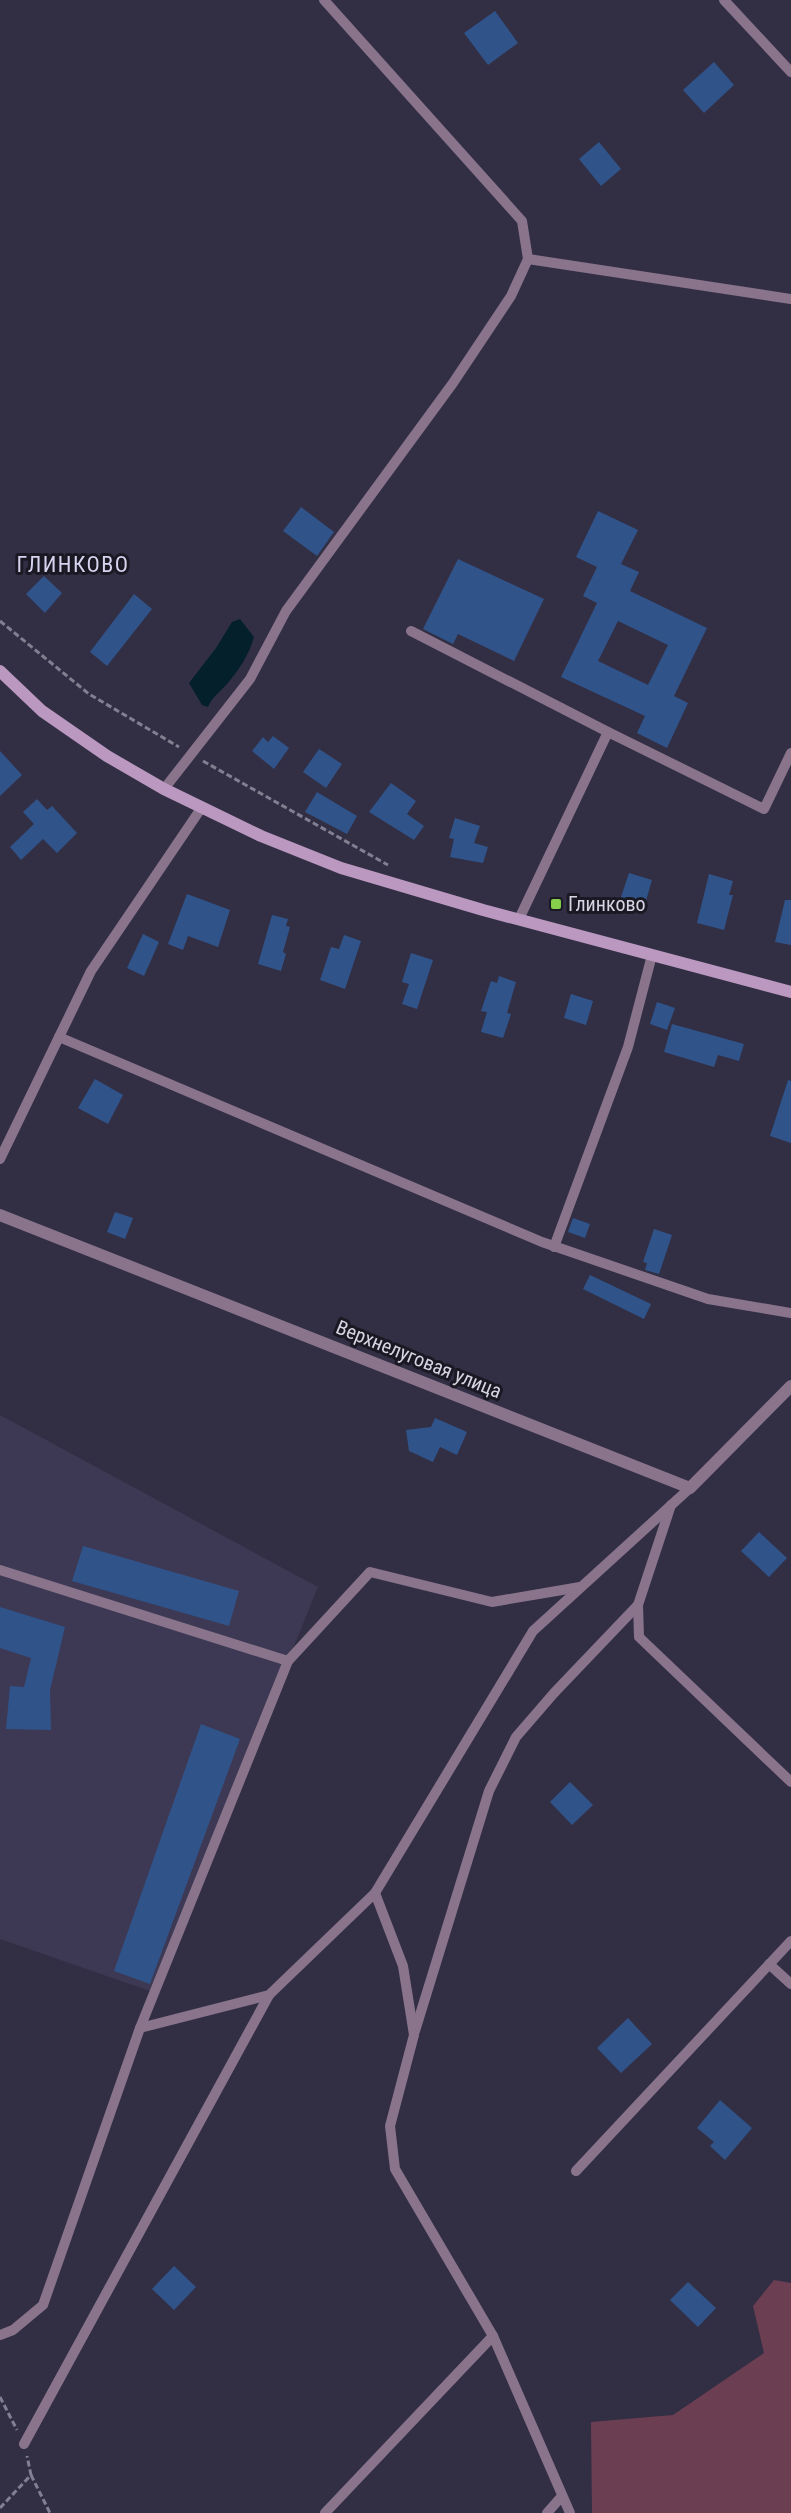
<svg xmlns="http://www.w3.org/2000/svg" width="791" height="2513" font-family="'Roboto Condensed',sans-serif">
<style>
.built{fill:#3d3954}
.green{fill:#6c3e51}
.water{fill:#04202b}
.building{fill:#305389;fill-rule:evenodd}
.lines{fill:none;stroke-linecap:round;stroke-linejoin:round}
.path{stroke:#827f91;stroke-width:3;stroke-dasharray:6 3;stroke-linecap:butt}
.service{stroke:#89748c;stroke-width:10}
.minor{stroke:#89748c;stroke-width:12}
.secondary{stroke:#ba98bf;stroke-width:12}
.poi-dot{fill:#87cf4a;stroke:#1a1923;stroke-width:2}
.labels{text-anchor:middle;stroke-width:6;stroke-linejoin:round;paint-order:stroke}
.poi-label{font-size:20px;fill:#d7d5e3;stroke:#1a1923;text-anchor:start}
.street-label{font-size:20px;fill:#d7d5e3;stroke:#1a1923}
.quarter-label{font-size:22px;letter-spacing:1.5px;fill:#d6d3ee;stroke:#1a1923}
</style>
<rect width="100%" height="100%" fill="#322f45"/>
<polygon class="built" points="0,1415 318,1587 153,1992 0,1939"/>
<polygon class="green" points="774,2280 791,2283 791,2513 592,2513 591,2422 673,2415 764,2353 753,2306"/>
<path class="water" d="M 240,619 L 254,637 C 249,655 239,670 227,684 C 220,692 212,697 208,707 L 202,705 L 189,683 L 216,648 L 232,622 Z"/>
<g class="building">
<polygon points="495,11 518,43 488,65 464,33"/>
<polygon points="714,62 734,85 704,113 683,90"/>
<polygon points="599,142 621,169 601,186 579,159"/>
<polygon points="301,507 334,532 317,556 283,531"/>
<path d="M 598,511 L 638,530 L 621,564 L 639,572 L 630,591 L 707,628 L 674,696 L 688,703 L 667,748 L 637,733 L 645,716 L 561,677 L 597,603 L 583,596 L 597,567 L 576,557 ZM 618,621 L 668,645 L 648,685 L 598,661 Z"/>
<polygon points="458,559 544,599 514,661 458,634 453,644 423,629"/>
<polygon points="44,576 62,593 45,613 26,594"/>
<polygon points="134,594 152,609 107,666 90,652"/>
<polygon points="273,736 289,748 274,769 252,751 263,737 268,742"/>
<polygon points="319,749 342,764 326,788 303,772"/>
<polygon points="0,751 22,775 0,796"/>
<polygon points="391,783 416,801 407,814 424,826 414,840 369,812"/>
<polygon points="317,792 357,816 347,834 305,812"/>
<polygon points="37,799 47,810 52,806 77,833 57,853 43,839 21,860 10,847 34,824 23,812"/>
<polygon points="455,818 480,826 474,843 488,847 483,863 450,857 454,839 449,838"/>
<polygon points="629,873 652,880 643,911 619,903"/>
<polygon points="709,874 733,881 729,895 733,895 724,930 697,923"/>
<polygon points="187,894 230,910 218,947 188,936 183,950 168,944"/>
<polygon points="785,900 791,900 791,945 775,942"/>
<polygon points="272,915 288,919 286,926 290,927 283,952 286,954 281,971 258,964"/>
<polygon points="143,934 159,942 144,976 127,968"/>
<polygon points="344,935 361,941 345,989 320,980 331,947 339,949"/>
<polygon points="411,953 433,960 417,1009 402,1004 409,984 402,982"/>
<polygon points="499,976 516,982 507,1013 511,1014 503,1038 481,1032 487,1012 481,1011 491,981 497,983"/>
<polygon points="571,994 593,1001 586,1025 564,1018"/>
<polygon points="657,1002 675,1008 667,1030 650,1024"/>
<polygon points="672,1024 744,1044 739,1061 718,1055 714,1067 664,1052"/>
<polygon points="95,1079 123,1095 108,1124 78,1108"/>
<polygon points="788,1080 791,1081 791,1143 770,1136"/>
<polygon points="115,1212 133,1218 125,1239 107,1232"/>
<polygon points="573,1218 590,1224 585,1238 568,1232"/>
<polygon points="654,1229 672,1235 659,1274 645,1270 647,1263 643,1262"/>
<polygon points="590,1275 651,1304 644,1319 583,1289"/>
<polygon points="435,1418 467,1432 457,1455 440,1447 433,1462 409,1451 406,1430 431,1427"/>
<polygon points="759,1532 787,1558 769,1577 741,1551"/>
<polygon points="83,1546 239,1591 229,1626 72,1581"/>
<polygon points="0,1607 65,1627 50,1690 51,1730 6,1729 10,1686 24,1687 31,1658 0,1648"/>
<polygon points="201,1724 240,1739 150,1984 114,1971"/>
<polygon points="570,1782 593,1805 572,1825 550,1802"/>
<polygon points="628,2018 652,2044 621,2073 597,2048"/>
<polygon points="720,2100 752,2128 725,2160 710,2146 714,2142 697,2128"/>
<polygon points="174,2266 196,2287 174,2310 152,2289"/>
<polygon points="688,2282 716,2308 698,2327 670,2300"/>
</g>
<g class="lines">
<g class="path">
<polyline points="0,621 89,694 179,747"/>
<polyline points="203,761 388,865"/>
<polyline points="0,2397 17,2430"/>
<polyline points="31,2475 50,2513"/>
<polyline points="0,2508 31,2475 27,2456"/>
</g>
<g class="service">
<polyline points="724,0 791,72"/>
<polyline points="528,259 791,299"/>
<polyline points="411,631 608,732"/>
<polyline points="164,789 250,679 286,611 453,383 511,296 528,259 522,221 324,0"/>
<polyline points="519,919 608,732 764,809 791,753"/>
<polyline points="59,1037 542,1242 708,1299 791,1313"/>
<polyline points="0,1159 91,971 202,807"/>
<polyline points="554,1247 628,1047 652,955"/>
<polyline points="671,1505 638,1605 639,1637 791,1782"/>
<polyline points="0,1570 288,1661 140,2028 43,2305 13,2330 0,2335"/>
<polyline points="288,1661 370,1572 492,1602 580,1587"/>
<polyline points="375,1893 403,1966 414,2035 390,2126 395,2169 493,2336 570,2513"/>
<polyline points="769,1964 791,1984"/>
<polyline points="140,2028 269,1995 375,1893 533,1631 690,1488"/>
<polyline points="415,2031 489,1791 516,1737 554,1693 638,1605"/>
<polyline points="576,2171 791,1941"/>
<polyline points="24,2444 269,1995"/>
<polyline points="325,2513 493,2336"/>
<polyline points="547,2513 562,2496"/>
</g>
<polyline class="minor" points="0,1215 690,1488 791,1386"/>
<polyline class="secondary" points="0,671 42,711 107,756 164,789 261,836 341,868 483,910 791,992"/>
</g>
<rect class="poi-dot" x="550" y="898" width="12" height="12" rx="3"/>
<g class="labels">
<g class="poi-label">
<text x="568" y="911">Глинково</text>
</g>
<g class="street-label">
<text transform="translate(419 1359) rotate(22)" y="7">Верхнелуговая улица</text>
</g>
<g class="quarter-label">
<text x="73" y="572">ГЛИНКОВО</text>
</g>
</g>
</svg>
